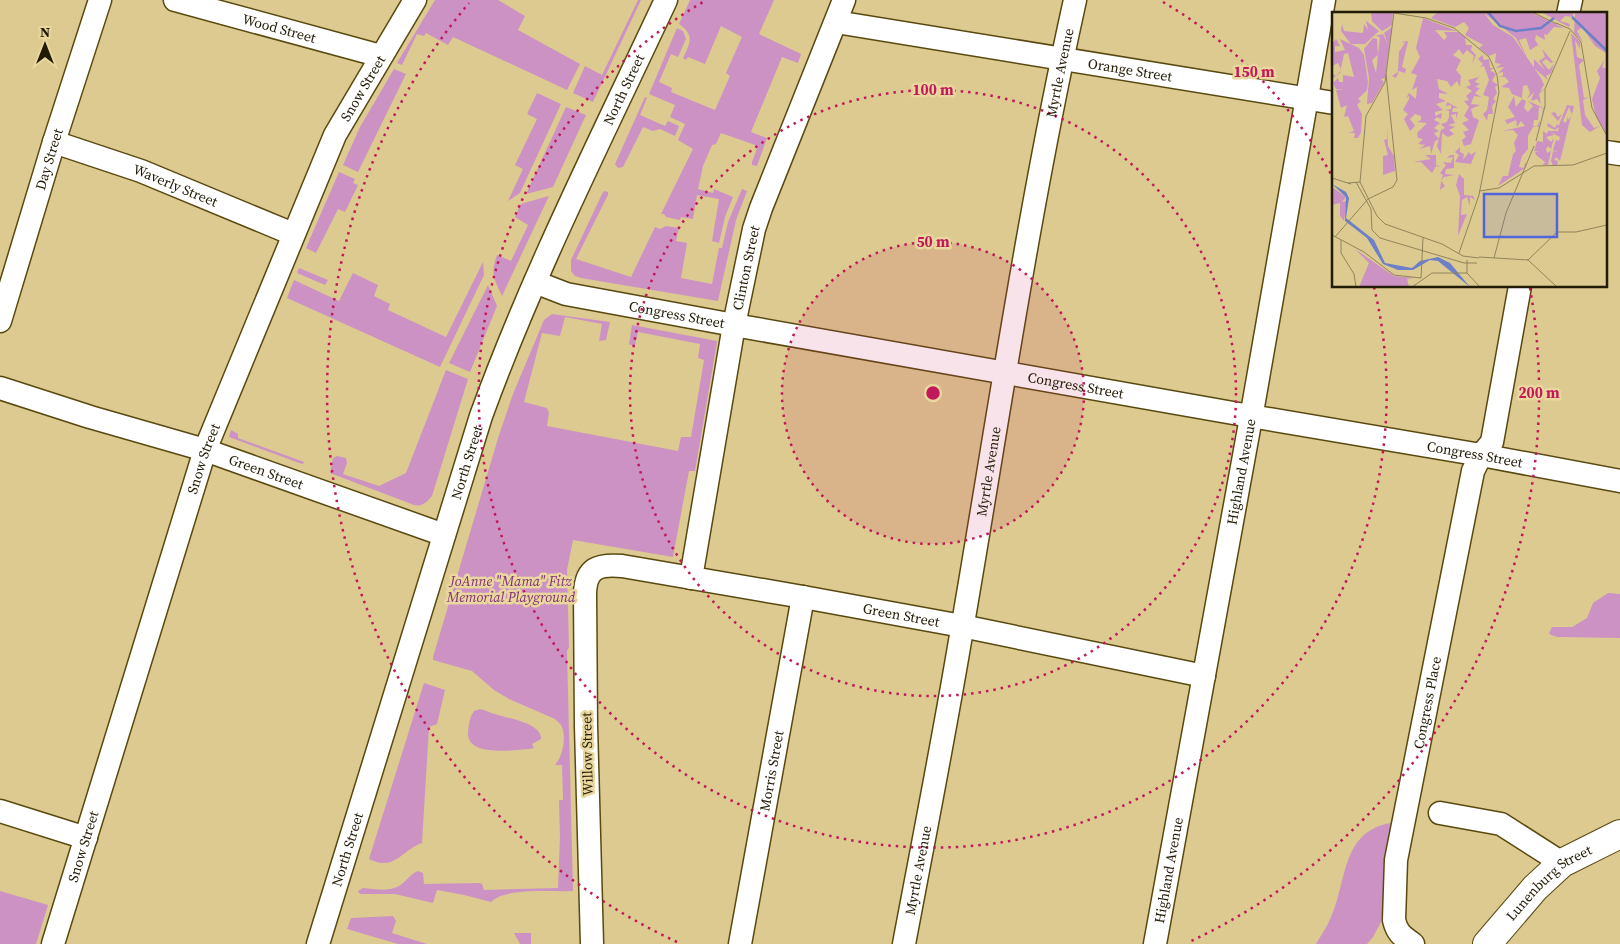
<svg xmlns="http://www.w3.org/2000/svg" width="1620" height="944" font-family="'Source Serif 4',serif">
<style>
.green{fill:#cd92c4}
.lines{fill:none;stroke-linecap:round;stroke-linejoin:round}
.minor-casing{stroke:#59490f;stroke-width:25}
.major-casing{stroke:#59490f;stroke-width:30}
.minor{stroke:#fff;stroke-width:22}
.major{stroke:#fff;stroke-width:28}
.ring{fill:none;stroke:#c2185b;stroke-width:2.5;stroke-dasharray:2.5 5}
.labels{text-anchor:middle;stroke-width:5;stroke-linejoin:round;paint-order:stroke}
.street-label{font-size:14px;fill:#221b05;stroke:#e9d79e}
.park-label{font-size:14px;font-style:italic;fill:#813078;stroke:#e9d79e}
.inset-river{fill:none;stroke:#6d7fc8;stroke-width:2.5}
.inset-road{fill:none;stroke:#928459;stroke-width:1}
.view{fill:#5264da;fill-opacity:0.15;stroke:#5264da;stroke-width:2.5}
.inset-edge{fill:none;stroke:#221b05;stroke-width:2.5}
.centre{fill:#c2185b;stroke:#e9d79e;stroke-width:2.5}
.ring-label{font-size:15px;text-anchor:middle;font-weight:bold;fill:#c2185b;stroke:#e9d79e;stroke-width:5;stroke-linejoin:round;paint-order:stroke}
</style>
<rect width="100%" height="100%" fill="#dcca91"/>
<g class="green">
<polygon points="435,0 498,0 525,16 518,30 580,64 567,90 453,37 448,45 426,33 424,36 417,34 402,65 397,63"/>
<polygon points="638,0 641,0 593,102 573,93 585,66 602,75"/>
<path d="M 690,0 L 774,0 L 759,34 L 801,54 L 798,63 L 782,57 L 751,132 L 767,138 L 757,166 L 752,165 L 752,162 L 758,146 L 721,133 L 716,144 L 712,145 L 703,166 L 698,189 L 713,193 L 714,189 L 733,197 L 725,217 L 719,243 L 712,241 L 719,199 L 697,195 L 693,219 L 681,217 L 680,220 L 666,217 L 664,214 L 661,214 L 693,149 L 678,140 L 685,124 L 670,117 L 675,105 L 649,94 L 677,28 L 683,31 L 686,39 L 678,57 L 671,54 L 659,82 L 672,88 L 671,92 L 715,110 L 730,76 L 726,73 L 742,37 L 721,26 L 705,64 L 688,57 L 686,60 L 683,58 C 690,43 695,35 679,24 Z"/>
<polygon points="394,69 406,74 358,172 343,165 360,127"/>
<polygon points="537,93 561,104 520,193 508,201 523,169 515,165 537,119 527,114"/>
<polygon points="645,97 647,98 640,115 665,126 668,121 679,126 675,136 660,129 653,131 643,127 623,167 618,168 615,164"/>
<polygon points="566,107 586,115 553,187 526,194"/>
<polygon points="339,172 355,179 353,183 358,185 345,212 338,209 316,253 306,248"/>
<polygon points="742,189 747,191 736,220 718,301 581,278 575,276 571,271 571,260 602,194 604,191 608,192 608,195 576,259 631,277 655,227 660,229 666,226 679,228 676,241 687,243 681,278 712,284 719,248 722,248 728,222"/>
<path d="M 549,196 L 502,296 C 494,278 490,275 497,255 L 511,261 L 528,225 L 515,217 L 520,205 L 524,203 Z"/>
<polygon points="483,262 484,275 440,367 287,298 294,280 339,301 353,273 378,285 374,296 390,304 388,310 446,337"/>
<polygon points="299,268 328,280 325,285 297,273"/>
<polygon points="488,285 497,306 470,372 449,363"/>
<path d="M 552,314 L 610,322 L 606,340 L 599,341 L 602,324 L 565,317 L 560,336 L 542,333 L 524,402 L 547,408 L 549,413 L 547,426 L 678,451 L 681,437 L 691,437 L 704,360 L 698,358 L 700,344 L 638,332 L 635,345 L 631,345 L 629,344 L 632,325 L 717,341 L 717,342 L 695,471 L 689,471 L 673,557 L 573,540 L 567,570 L 569,647 L 567,651 L 573,891 C 552,892 505,887 491,902 L 464,895 L 437,890 L 433,903 L 395,894 L 360,894 L 358,891 L 363,888 C 374,889 389,892 399,886 C 406,882 410,874 418,871 L 423,873 L 424,884 L 480,883 L 482,884 L 484,890 L 558,888 L 560,837 L 559,800 L 563,800 L 562,765 L 555,765 C 563,756 567,736 561,725 C 561,724 555,719 555,719 L 509,699 L 494,690 L 472,671 L 433,660 L 433,657 L 499,435 L 513,394 L 544,320 Z"/>
<path d="M 446,370 L 468,379 L 432,496 C 427,502 422,507 414,505 L 330,473 L 333,458 L 337,456 L 346,458 L 347,463 L 343,474 L 379,486 L 406,473 Z"/>
<polygon points="231,430 238,434 238,438 304,462 304,463 302,464 229,437"/>
<polygon points="1608,593 1620,594 1620,638 1558,637 1551,635 1549,633 1552,627 1572,627 1587,618 1593,603"/>
<path d="M 424,683 L 445,690 L 437,724 L 429,727 L 422,843 C 402,850 394,872 369,859 Z"/>
<path d="M 480,709 C 485,710 490,713 495,714 C 506,718 542,723 541,739 L 532,744 L 534,748 L 529,749 C 513,750 467,757 468,733 C 469,725 469,718 474,711 Z"/>
<path d="M 1391,823 L 1381,922 L 1373,937 L 1367,944 L 1316,944 C 1321,935 1327,927 1331,917 C 1347,882 1341,831 1391,823 Z"/>
<polygon points="0,891 48,905 36,944 0,944"/>
<polygon points="393,916 396,921 392,933 427,944 398,944 347,929 351,918"/>
<polygon points="514,933 531,933 531,944 520,944"/>
</g>
<g class="lines">
<defs>
<g id="minor">
<path id="s1" d="M 175,0 L 381,56"/>
<polyline points="1568,14 1571,0"/>
<path id="s2" d="M 836,22 L 1334,103"/>
<path id="s3" d="M 54,142 L 141,171 L 293,234"/>
<polyline points="1606,152 1620,154"/>
<path id="s4" d="M 535,282 L 566,294 L 734,325 L 1233,413 L 1481,455 L 1620,481"/>
<path id="s5" d="M 0,321 L 54,142 L 100,0"/>
<path id="s6" d="M 0,388 L 90,417 L 205,450 L 444,535"/>
<path id="s7" d="M 691,578 L 734,325 L 754,229 L 761,208 L 844,0"/>
<polyline points="0,811 86,838"/>
<polyline points="1440,813 1501,824 1562,863"/>
<path id="s8" d="M 53,944 L 205,450 L 335,135 L 415,0"/>
<path id="s9" d="M 318,944 L 481,416 C 533,273 602,137 666,0"/>
<path id="s10" d="M 592,944 L 586,726 L 585,593 C 586,568 598,564 622,566 L 803,597 L 962,626 L 1204,676"/>
<path id="s11" d="M 740,944 L 803,597"/>
<path id="s12" d="M 904,944 C 923,843 943,742 960,641 C 997,427 1028,212 1075,0"/>
<path id="s13" d="M 1155,944 L 1254,401 L 1324,0"/>
<path id="s14" d="M 1413,944 C 1402,936 1397,933 1394,920 L 1396,860 L 1473,471 L 1481,455 L 1492,442 L 1520,286"/>
</g>
<g id="major">
<path id="s15" d="M 1487,944 L 1535,888 L 1562,863 L 1620,834"/>
</g>
</defs>
<use href="#minor" class="minor-casing"/>
<use href="#major" class="major-casing"/>
<use href="#minor" class="minor"/>
<use href="#major" class="major"/>
</g>
<circle cx="933" cy="393" r="151" fill="#c2185b" fill-opacity=".12"/>
<g class="ring">
<circle cx="933" cy="393" r="151"/>
<circle cx="933" cy="393" r="303"/>
<path d="M1163 2A454 454 0 0 1 1332 176M1374 287A454 454 0 1 1 703 2"/>
<path d="M677 942A606 606 0 0 1 469 3M1530 288A606 606 0 0 1 1189 942"/>
</g>
<g class="labels">
<g class="street-label">
<text dy="5" stroke="none"><textPath href="#s1" startOffset="108">Wood Street</textPath></text>
<text dy="5" stroke="none"><textPath href="#s2" startOffset="298">Orange Street</textPath></text>
<text dy="5" stroke="none"><textPath href="#s12" startOffset="885">Myrtle Avenue</textPath></text>
<text dy="5" stroke="none"><textPath href="#s8" startOffset="912">Snow Street</textPath></text>
<text dy="5" stroke="none"><textPath href="#s9" startOffset="909">North Street</textPath></text>
<text dy="5" stroke="none"><textPath href="#s5" startOffset="169">Day Street</textPath></text>
<text dy="5" stroke="none"><textPath href="#s3" startOffset="129">Waverly Street</textPath></text>
<text dy="5" stroke="none"><textPath href="#s7" startOffset="315">Clinton Street</textPath></text>
<text dy="5" stroke="none"><textPath href="#s4" startOffset="146">Congress Street</textPath></text>
<text dy="5" stroke="none"><textPath href="#s4" startOffset="551">Congress Street</textPath></text>
<text dy="5" stroke="none"><textPath href="#s4" startOffset="956">Congress Street</textPath></text>
<text dy="5" stroke="none"><textPath href="#s8" startOffset="508">Snow Street</textPath></text>
<text dy="5" stroke="none"><textPath href="#s9" startOffset="504">North Street</textPath></text>
<text dy="5" stroke="none"><textPath href="#s6" startOffset="279">Green Street</textPath></text>
<text dy="5" stroke="none"><textPath href="#s12" startOffset="480">Myrtle Avenue</textPath></text>
<text dy="5" stroke="none"><textPath href="#s13" startOffset="480">Highland Avenue</textPath></text>
<text dy="5" stroke="none"><textPath href="#s10" startOffset="689">Green Street</textPath></text>
<text dy="5" stroke="none"><textPath href="#s14" startOffset="252">Congress Place</textPath></text>
<text transform="translate(587 754) rotate(-91)" y="5">Willow Street</text>
<text dy="5" stroke="none"><textPath href="#s11" startOffset="176">Morris Street</textPath></text>
<text dy="5" stroke="none"><textPath href="#s8" startOffset="102">Snow Street</textPath></text>
<text dy="5" stroke="none"><textPath href="#s9" startOffset="99">North Street</textPath></text>
<text dy="5" stroke="none"><textPath href="#s12" startOffset="75">Myrtle Avenue</textPath></text>
<text dy="5" stroke="none"><textPath href="#s13" startOffset="75">Highland Avenue</textPath></text>
<text dy="5" stroke="none"><textPath href="#s15" startOffset="88">Lunenburg Street</textPath></text>
</g>
<g class="park-label">
<text x="511" y="586">JoAnne "Mama" Fitz<tspan x="511" dy="16">Memorial Playground</tspan></text>
</g>
</g>
<g transform="translate(1332 12)">
<rect width="275" height="275" fill="#dcca91"/>
<path d="M 39,0 L 61,0 L 60,13 L 50,19 L 40,9 ZM 106,0 L 198,0 L 232,16 L 222,15 L 215,23 L 212,22 L 213,28 L 204,23 L 203,28 L 209,37 L 206,33 L 198,38 L 194,26 L 187,28 L 195,46 L 184,26 L 152,1 L 161,13 L 181,25 L 209,66 L 212,73 L 208,79 L 212,77 L 207,82 L 209,92 L 205,87 L 199,89 L 202,80 L 195,87 L 198,81 L 195,73 L 191,74 L 190,86 L 180,82 L 177,76 L 169,75 L 177,70 L 173,65 L 167,65 L 171,64 L 171,60 L 166,61 L 172,55 L 164,56 L 169,52 L 163,51 L 164,41 L 157,44 L 147,36 L 151,33 L 133,23 L 137,16 L 132,10 L 123,15 L 99,6 ZM 209,0 L 241,0 L 241,5 L 233,4 L 228,9 L 238,12 L 237,15 ZM 243,0 L 275,0 L 275,42 L 263,34 L 250,15 L 245,19 L 251,30 L 242,21 ZM 91,6 L 125,19 L 103,18 L 112,28 L 115,25 L 112,20 L 126,20 L 133,25 L 134,33 L 140,33 L 139,38 L 144,43 L 140,52 L 142,44 L 135,38 L 131,43 L 127,37 L 121,43 L 129,48 L 124,58 L 129,64 L 128,75 L 125,69 L 119,75 L 115,69 L 105,67 L 107,77 L 116,82 L 107,81 L 107,86 L 114,89 L 104,92 L 111,98 L 103,100 L 103,104 L 110,101 L 109,107 L 105,105 L 102,108 L 108,111 L 102,116 L 107,119 L 102,121 L 107,127 L 103,129 L 99,142 L 98,134 L 87,137 L 93,133 L 86,132 L 91,127 L 86,126 L 85,121 L 95,111 L 85,110 L 89,108 L 89,104 L 83,102 L 78,107 L 83,114 L 78,119 L 72,107 L 76,102 L 71,98 L 77,87 L 77,84 L 74,86 L 77,81 L 84,87 L 85,75 L 80,78 L 85,63 L 79,61 L 88,45 L 84,36 ZM 34,9 L 47,19 L 33,32 L 19,32 L 9,19 L 10,12 L 12,19 L 31,21 L 32,12 L 36,18 ZM 60,15 L 53,66 L 49,67 L 52,70 L 40,91 L 35,92 L 37,66 L 32,37 L 41,26 L 45,27 L 46,43 L 40,48 L 44,61 L 48,25 L 43,24 L 51,22 L 56,33 L 52,21 ZM 239,21 L 248,30 L 248,37 L 243,28 L 245,45 L 252,48 L 247,53 L 252,86 L 257,85 L 251,88 L 253,103 L 262,116 L 268,114 L 258,120 L 250,113 ZM 4,27 L 8,34 L 3,34 L 3,40 L 13,38 L 8,27 L 27,36 L 32,43 L 36,70 L 35,78 L 26,87 L 29,89 L 25,93 L 30,102 L 29,120 L 26,126 L 22,126 L 23,121 L 17,121 L 22,119 L 16,104 L 12,105 L 15,93 L 9,96 L 4,78 L 11,78 L 4,77 L 1,71 L 6,66 L 7,70 L 11,70 L 11,63 L 22,65 L 16,41 L 12,42 L 8,61 L 0,67 L 1,62 L 4,64 L 9,58 L 6,51 L 0,54 L 0,32 ZM 76,29 L 70,55 L 74,57 L 73,61 L 67,59 L 64,66 L 60,64 L 66,60 L 67,40 L 73,31 L 70,30 ZM 210,37 L 221,50 L 224,49 L 219,51 L 214,47 L 210,50 L 217,58 L 222,52 L 219,61 L 214,64 L 216,68 L 202,56 L 202,47 L 213,58 L 207,49 L 213,45 ZM 150,43 L 152,48 L 157,47 L 158,56 L 162,56 L 158,58 L 164,62 L 160,69 L 166,73 L 163,75 L 165,81 L 161,87 L 164,89 L 160,94 L 161,102 L 156,102 L 155,109 L 151,102 L 155,98 L 157,85 L 151,83 L 157,68 L 152,54 L 148,55 L 151,52 L 146,47 ZM 273,47 L 270,55 L 275,57 L 275,124 L 264,105 L 260,87 L 268,66 L 265,59 ZM 147,65 L 143,70 L 148,72 L 143,75 L 148,76 L 143,81 L 149,85 L 142,84 L 139,92 L 148,93 L 139,97 L 141,105 L 147,108 L 139,132 L 132,134 L 130,128 L 134,125 L 131,120 L 137,118 L 130,111 L 137,108 L 132,104 L 137,95 L 132,89 L 137,88 L 134,84 L 140,79 L 134,75 L 139,73 L 136,68 ZM 182,84 L 184,95 L 190,87 L 194,89 L 192,96 L 196,100 L 201,94 L 196,89 L 212,96 L 210,103 L 211,96 L 207,95 L 206,108 L 202,108 L 201,114 L 205,115 L 208,108 L 207,115 L 201,115 L 196,124 L 196,137 L 190,144 L 187,155 L 192,156 L 193,151 L 195,151 L 193,156 L 166,174 L 171,164 L 176,164 L 181,142 L 184,139 L 182,131 L 186,123 L 181,118 L 170,119 L 193,114 L 189,109 L 185,115 L 184,108 L 175,112 L 173,108 L 183,105 L 176,95 ZM 115,90 L 126,96 L 121,96 L 120,100 L 126,100 L 124,107 L 124,102 L 119,103 L 123,111 L 116,113 L 123,115 L 117,118 L 122,122 L 116,125 L 110,121 L 109,142 L 105,134 L 109,118 L 113,116 L 109,112 L 115,110 L 117,105 L 117,99 L 113,98 L 119,97 L 119,93 L 114,94 ZM 235,93 L 242,94 L 240,103 L 237,95 L 231,109 L 234,111 L 236,104 L 236,108 L 239,104 L 228,149 L 224,145 L 222,148 L 226,149 L 225,153 L 221,154 L 219,149 L 221,139 L 226,140 L 221,138 L 224,128 L 227,129 L 228,125 L 218,120 L 222,123 L 214,125 L 219,130 L 222,126 L 219,137 L 216,134 L 214,137 L 215,141 L 219,139 L 216,153 L 211,153 L 213,150 L 204,143 L 203,140 L 207,139 L 202,139 L 205,129 L 211,130 L 211,119 L 215,122 L 216,119 L 226,119 L 227,115 L 223,118 L 215,114 L 216,111 L 223,116 L 226,109 L 219,101 L 223,100 L 226,105 L 230,102 L 224,113 L 227,113 ZM 55,116 L 56,134 L 62,144 L 63,159 L 51,163 L 51,144 L 56,143 L 52,128 L 55,127 ZM 128,135 L 128,140 L 132,142 L 131,148 L 137,140 L 139,143 L 144,139 L 139,152 L 123,150 L 127,143 L 123,140 ZM 104,143 L 104,153 L 109,155 L 104,154 L 100,161 L 89,150 L 81,150 L 99,147 L 93,143 ZM 118,143 L 122,143 L 122,156 L 114,157 L 113,162 L 122,163 L 112,165 L 109,169 L 113,174 L 108,178 L 109,169 L 111,163 L 108,161 L 114,153 L 111,150 L 119,151 L 121,145 L 115,146 ZM 127,162 L 132,167 L 132,183 L 141,184 L 143,188 L 138,185 L 138,194 L 135,185 L 130,188 L 129,203 L 135,202 L 126,224 L 128,184 L 124,173 ZM 0,175 L 14,185 L 10,190 L 15,189 L 12,209 L 8,204 L 8,191 L 0,193 ZM 23,237 L 62,264 L 82,266 L 75,267 L 77,275 L 27,275 L 37,251 Z" fill="#cd92c4"/>
<path d="M 0,172 L 14,180 L 17,186 L 14,206 L 42,228 L 53,251 L 80,256 L 88,249 L 106,245 L 118,251 L 138,275 L 106,249 L 98,248 L 81,258 L 66,258 L 51,252 L 35,226 L 13,209 L 14,185 Z" fill="#6d7fc8"/>
<path class="inset-river" d="M 156,0 L 168,14 L 184,19 L 209,16 L 222,6M 240,5 L 275,39"/>
<path class="inset-road" d="M 200,0 L 225,12M 62,1 L 94,6 L 122,16 L 157,45 L 165,63 L 167,80 L 147,183 L 127,241M 224,11 L 238,17 L 249,30 L 260,96 L 275,124M 204,129 L 213,94 L 213,77 L 238,19M 0,166 L 19,172M 24,170 L 39,197M 28,170 L 34,104 L 53,70 L 62,0M 16,171 L 28,170 L 45,204 L 53,212 L 110,232 L 131,244 L 147,246M 147,179 L 167,176 L 202,154 L 241,153 L 275,141M 39,197 L 40,218 L 48,226 L 132,251 L 145,251M 0,223 L 32,240 L 62,263 L 89,266M 3,225 L 36,187 L 61,175 L 65,168 L 54,62M 9,228 L 9,241 L 22,262 L 24,275M 147,245 L 196,248M 162,246 L 174,201 L 202,134M 195,247 L 225,275M 135,248 L 135,261 L 148,275M 196,248 L 225,220 L 244,220 L 275,213M 89,266 L 91,226M 80,275 L 100,261 L 135,261"/>
<path class="view" d="M 152,182 L 225,182 L 225,225 L 152,225 Z"/>
<rect width="275" height="275" class="inset-edge"/>
</g>
<circle cx="933" cy="393" r="8" class="centre"/>
<g class="ring-label">
<text x="1254" y="77">150 m</text>
<text x="933" y="95">100 m</text>
<text x="933" y="247">50 m</text>
<text x="1539" y="398">200 m</text>
</g>
<g transform="translate(45 45)" stroke="#e9d79e" stroke-width="4" paint-order="stroke">
<path d="M0-4L9 19L0 12L-9 19Z" fill="#221b05"/>
<text y="-8" font-size="14" font-weight="bold" text-anchor="middle" fill="#221b05">N</text>
</g>
</svg>
